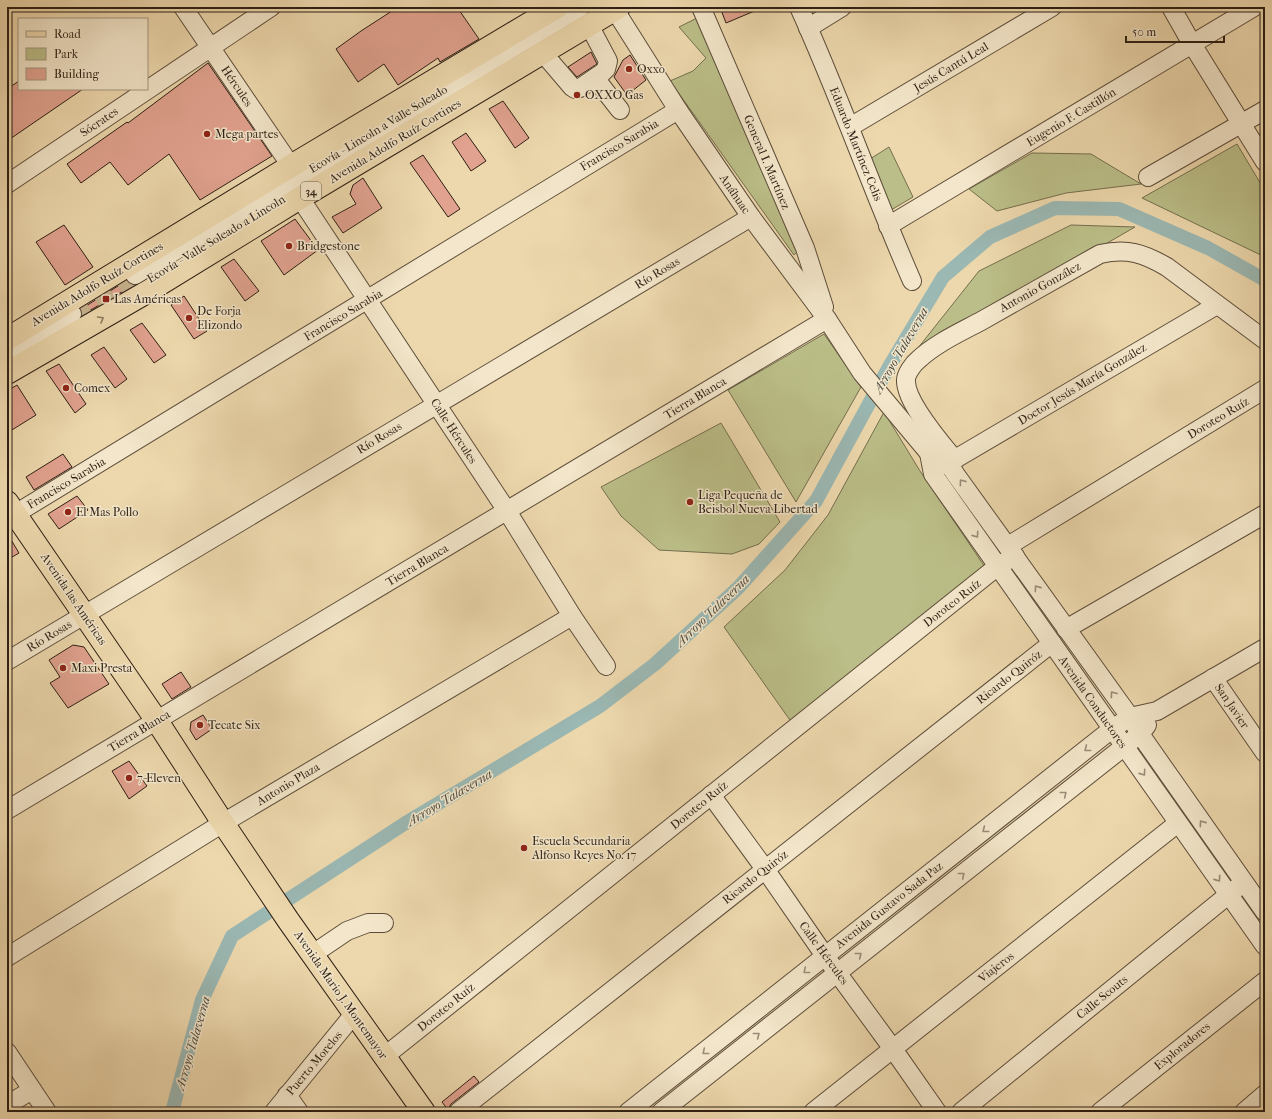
<svg xmlns="http://www.w3.org/2000/svg" width="1272" height="1119" font-family="'IM FELL French Canon',serif">
<style>
.green{fill:#bbbe88;stroke:#746e4e}
.lines{fill:none;stroke-linecap:round;stroke-linejoin:round}
.canal{stroke:#9bb8b3;stroke-width:14}
.building{fill:#e1a28f;stroke:#2d1f14}
.minor-tunnel{stroke:#c7b38e;stroke-width:18;stroke-dasharray:18 9;stroke-linecap:butt}
.minor-casing{stroke:#5d4d3a;stroke-width:20}
.major-casing{stroke:#2d1f14;stroke-width:24}
.minor{stroke:#f3e6ca;stroke-width:18}
.major{stroke:#edd8ad;stroke-width:22}
.oneway{stroke:#8d7c60}
.oneway2{stroke:#9a8c78}
.poi-dot{fill:#8f2418;stroke:#f3e6ca;stroke-width:1.5}
.labels{text-anchor:middle;stroke-width:3;stroke-linejoin:round;paint-order:stroke}
.shield{fill:#f3e6ca;stroke:#685b4b;stroke-width:1}
.shield-label{font-size:11px;font-weight:bold;fill:#2d1f14}
.street-label{font-size:12px;fill:#2d1f14;stroke:#f3e6ca}
.poi-label{font-size:12px;fill:#2d1f14;stroke:#f3e6ca;text-anchor:start}
.water-label{font-size:13px;font-style:italic;fill:#4e4d44;stroke:#f3e6ca}
</style>
<rect width="100%" height="100%" fill="#edd8ad"/>
<filter id="stains"><feTurbulence type="fractalNoise" baseFrequency=".005" numOctaves="4"/><feColorMatrix values="0 0 0 0 .2 0 0 0 0 .09 0 0 0 0 .02 0 0 0 .5 -.17"/></filter>
<radialGradient id="worn" r=".72"><stop offset=".6" stop-color="#630" stop-opacity="0"/><stop offset="1" stop-color="#630" stop-opacity=".3"/></radialGradient>
<g class="green">
<polygon points="697,18 797,252 794,255 670,81 693,71 706,58 679,27"/>
<polygon points="1237,144 1265,191 1265,257 1142,198"/>
<polygon points="889,147 913,197 891,210 870,159"/>
<polygon points="1032,153 1091,154 1141,184 1066,193 997,211 969,189"/>
<polygon points="1071,225 1135,227 995,308 914,353 979,271"/>
<polygon points="824,334 861,387 796,502 728,390"/>
<polygon points="884,412 920,471 987,570 792,723 724,627 785,570 828,515"/>
<polygon points="721,423 780,522 759,544 732,554 659,550 621,516 601,487"/>
</g>
<g class="lines">
<polyline class="canal" points="172,1112 202,1000 232,936 404,824 600,706 655,664 738,588 816,501 890,365 943,277 990,237 1055,208 1119,209 1208,248 1265,280"/>
</g>
<g class="building">
<polygon points="398,7 457,7 479,39 440,62 438,58 398,85 384,64 358,82 336,49 361,31"/>
<polygon points="720,7 764,7 726,23"/>
<polygon points="591,52 597,64 577,77 568,67"/>
<polygon points="630,55 646,80 627,95 614,77 623,60"/>
<polygon points="208,63 272,156 200,200 169,154 128,185 110,162 81,183 67,164 127,122 128,123"/>
<polygon points="19,81 19,89 83,89 7,141 7,89"/>
<polygon points="503,101 529,138 515,148 489,109"/>
<polygon points="466,133 486,161 471,171 452,142"/>
<polygon points="423,155 460,209 448,217 410,163"/>
<polygon points="363,178 382,208 343,233 332,217 356,204 350,194 353,185"/>
<polygon points="295,219 318,250 284,275 261,241"/>
<polygon points="64,225 93,267 65,285 36,242"/>
<polygon points="234,259 259,291 245,301 221,267"/>
<polygon points="126,281 130,284 134,285 82,315 81,309"/>
<polygon points="184,296 207,331 194,339 171,305"/>
<polygon points="142,323 166,355 154,363 130,330"/>
<polygon points="104,347 127,379 115,388 91,355"/>
<polygon points="59,364 86,404 75,413 46,371"/>
<polygon points="17,385 36,415 7,433 7,391"/>
<polygon points="63,454 72,467 34,490 26,477"/>
<polygon points="77,496 88,510 59,529 48,514"/>
<polygon points="7,533 19,553 7,560"/>
<polygon points="73,645 84,647 109,684 68,708 50,683 60,677 49,660"/>
<polygon points="181,672 191,687 172,699 162,684"/>
<polygon points="203,715 212,729 196,740 190,730 191,722"/>
<polygon points="129,761 147,786 129,799 112,771"/>
<polygon points="474,1076 479,1082 451,1104 448,1110 442,1102"/>
</g>
<g class="lines">
<polyline class="minor-tunnel" points="72,314 135,275"/>
<defs>
<g id="minor">
<polyline points="183,7 291,166"/>
<polyline points="613,7 678,110 751,217 827,319 862,373 929,453 948,463 956,475 1130,717 1140,734 1265,912"/>
<polyline points="701,7 805,248 824,307"/>
<path d="M 799,7 C 840,97 872,190 912,281"/>
<polyline points="1171,7 1192,44 1265,162"/>
<polyline points="808,28 842,7"/>
<polyline points="543,53 572,87 575,89 580,88 602,73 606,69 608,61 589,25"/>
<polyline points="595,78 620,110"/>
<polyline points="850,127 1052,7"/>
<polyline points="1148,177 1265,110"/>
<polyline points="7,184 271,7"/>
<polyline points="300,198 507,511 572,616 606,666"/>
<polyline points="888,226 1254,7"/>
<polyline points="135,275 581,7"/>
<polyline points="7,353 72,314"/>
<polyline points="929,453 933,474 1265,946"/>
<path d="M 955,460 C 941,443 905,402 906,380 C 906,374 913,364 918,360 C 936,343 961,332 983,320 C 1022,298 1061,276 1100,254 C 1127,248 1143,253 1167,267 L 1265,340"/>
<polyline points="945,465 1217,305"/>
<polyline points="7,519 678,110"/>
<polyline points="1008,546 1265,389"/>
<polyline points="1066,629 1265,514"/>
<polyline points="7,661 751,217"/>
<polyline points="1213,678 1265,753"/>
<polyline points="711,795 765,869 825,956 893,1049 937,1112"/>
<polyline points="7,810 827,319"/>
<polyline points="313,954 347,931 368,923 384,923"/>
<polyline points="7,957 223,823 572,616"/>
<polyline points="7,1052 47,1112"/>
<polyline points="385,1056 998,566 1015,556"/>
<polyline points="287,1095 299,1112"/>
<polyline points="7,1105 32,1090"/>
<polyline points="274,1112 354,1014"/>
<polyline points="458,1112 1052,643"/>
<polyline points="628,1112 1112,729 1130,717 1157,711 1265,648"/>
<polyline points="661,1112 1140,734 1147,725"/>
<polyline points="813,1112 1178,823"/>
<polyline points="961,1112 1238,887"/>
<polyline points="1100,1112 1265,981"/>
<polyline points="1244,1112 1265,1094"/>
</g>
<g id="major">
<polyline points="7,339 291,166 557,7"/>
<polyline points="7,373 147,292 300,198 619,7"/>
<polyline points="7,502 157,721 223,823 288,920 424,1112"/>
</g>
</defs>
<use href="#minor" class="minor-casing"/>
<use href="#major" class="major-casing"/>
<use href="#minor" class="minor"/>
<use href="#major" class="major"/>
</g>
<defs><path id="oneway-chevron" d="M-2-3.5L2.5 0L-2 3.5" fill="none" stroke-width="1.6" stroke-linecap="round" stroke-linejoin="round"/></defs>
<use class="oneway" href="#oneway-chevron" transform="translate(101 319) rotate(-30)"/>
<g class="oneway2">
<use href="#oneway-chevron" transform="translate(962 482) rotate(-126)"/>
<use href="#oneway-chevron" transform="translate(976 535) rotate(55)"/>
<use href="#oneway-chevron" transform="translate(1037 588) rotate(-125)"/>
<use href="#oneway-chevron" transform="translate(1113 694) rotate(-126)"/>
<use href="#oneway-chevron" transform="translate(1087 749) rotate(142)"/>
<use href="#oneway-chevron" transform="translate(1143 773) rotate(55)"/>
<use href="#oneway-chevron" transform="translate(1064 794) rotate(-39)"/>
<use href="#oneway-chevron" transform="translate(1202 823) rotate(-125)"/>
<use href="#oneway-chevron" transform="translate(985 830) rotate(142)"/>
<use href="#oneway-chevron" transform="translate(962 875) rotate(-39)"/>
<use href="#oneway-chevron" transform="translate(1218 879) rotate(55)"/>
<use href="#oneway-chevron" transform="translate(859 955) rotate(-38)"/>
<use href="#oneway-chevron" transform="translate(806 971) rotate(141)"/>
<use href="#oneway-chevron" transform="translate(757 1035) rotate(-38)"/>
<use href="#oneway-chevron" transform="translate(705 1052) rotate(141)"/>
</g>
<g class="poi-dot">
<circle cx="629" cy="69" r="4"/>
<circle cx="577" cy="95" r="4"/>
<circle cx="207" cy="134" r="4"/>
<circle cx="289" cy="246" r="4"/>
<rect x="102" y="295" width="8" height="8" rx="2"/>
<circle cx="189" cy="318" r="4"/>
<circle cx="66" cy="388" r="4"/>
<circle cx="690" cy="502" r="4"/>
<circle cx="68" cy="512" r="4"/>
<circle cx="63" cy="668" r="4"/>
<circle cx="200" cy="725" r="4"/>
<circle cx="129" cy="778" r="4"/>
<circle cx="524" cy="848" r="4"/>
</g>
<g class="labels">
<rect class="shield" x="301" y="182" width="20" height="18" rx="3"/>
<g class="shield-label">
<text x="311" y="195">34</text>
</g>
<g class="street-label">
<text transform="translate(951 67) rotate(-31)" y="4">Jesús Cantú Leal</text>
<text transform="translate(237 86) rotate(56)" y="4">Hércules</text>
<text transform="translate(1071 117) rotate(-31)" y="4">Eugenio F. Castillón</text>
<text transform="translate(99 122) rotate(-34)" y="4">Sócrates</text>
<text transform="translate(378 129) rotate(-31)" y="4">Ecovía - Lincoln a Valle Soleado</text>
<text transform="translate(395 141) rotate(-31)" y="4">Avenida Adolfo Ruíz Cortines</text>
<text transform="translate(856 144) rotate(68)" y="4">Eduardo Martínez Celis</text>
<text transform="translate(619 145) rotate(-31)" y="4">Francisco Sarabia</text>
<text transform="translate(767 162) rotate(67)" y="4">General I. Martínez</text>
<text transform="translate(735 194) rotate(56)" y="4">Anáhuac</text>
<text transform="translate(216 239) rotate(-31)" y="4">Ecovía - Valle Soleado a Lincoln</text>
<text transform="translate(657 273) rotate(-31)" y="4">Río Rosas</text>
<text transform="translate(97 284) rotate(-31)" y="4">Avenida Adolfo Ruíz Cortines</text>
<text transform="translate(1040 287) rotate(-29)" y="4">Antonio González</text>
<text transform="translate(343 315) rotate(-31)" y="4">Francisco Sarabia</text>
<text transform="translate(1082 384) rotate(-31)" y="4">Doctor Jesús María González</text>
<text transform="translate(695 398) rotate(-31)" y="4">Tierra Blanca</text>
<text transform="translate(1218 418) rotate(-31)" y="4">Doroteo Ruíz</text>
<text transform="translate(454 431) rotate(57)" y="4">Calle Hércules</text>
<text transform="translate(379 438) rotate(-31)" y="4">Río Rosas</text>
<text transform="translate(66 483) rotate(-31)" y="4">Francisco Sarabia</text>
<text transform="translate(417 565) rotate(-31)" y="4">Tierra Blanca</text>
<text transform="translate(74 599) rotate(56)" y="4">Avenida las Américas</text>
<text transform="translate(952 603) rotate(-38)" y="4">Doroteo Ruíz</text>
<text transform="translate(49 636) rotate(-31)" y="4">Río Rosas</text>
<text transform="translate(1009 677) rotate(-38)" y="4">Ricardo Quiróz</text>
<text transform="translate(1093 702) rotate(55)" y="4">Avenida Conductores</text>
<text transform="translate(1232 706) rotate(56)" y="4">San Javier</text>
<text transform="translate(139 731) rotate(-31)" y="4">Tierra Blanca</text>
<text transform="translate(288 784) rotate(-31)" y="4">Antonio Plaza</text>
<text transform="translate(699 805) rotate(-39)" y="4">Doroteo Ruíz</text>
<text transform="translate(755 877) rotate(-38)" y="4">Ricardo Quiróz</text>
<text transform="translate(889 905) rotate(-38)" y="4">Avenida Gustavo Sada Paz</text>
<text transform="translate(824 953) rotate(54)" y="4">Calle Hércules</text>
<text transform="translate(996 967) rotate(-38)" y="4">Viajeros</text>
<text transform="translate(341 995) rotate(55)" y="4">Avenida Mario J. Montemayor</text>
<text transform="translate(1102 997) rotate(-39)" y="4">Calle Scouts</text>
<text transform="translate(446 1007) rotate(-39)" y="4">Doroteo Ruíz</text>
<text transform="translate(1182 1046) rotate(-39)" y="4">Exploradores</text>
<text transform="translate(314 1063) rotate(-50)" y="4">Puerto Morelos</text>
</g>
<g class="poi-label">
<text x="637" y="73">Oxxo</text>
<text x="585" y="99">OXXO Gas</text>
<text x="215" y="138">Mega partes</text>
<text x="297" y="250">Bridgestone</text>
<text x="114" y="303">Las Américas</text>
<text x="197" y="315">De Forja<tspan x="197" dy="14">Elizondo</tspan></text>
<text x="74" y="392">Comex</text>
<text x="698" y="499">Liga Pequeña de<tspan x="698" dy="14">Beisbol Nueva Libertad</tspan></text>
<text x="76" y="516">El Mas Pollo</text>
<text x="71" y="672">Maxi Presta</text>
<text x="208" y="729">Tecate Six</text>
<text x="137" y="782">7-Eleven</text>
<text x="532" y="845">Escuela Secundaria<tspan x="532" dy="14">Alfonso Reyes No. 17</tspan></text>
</g>
<g class="water-label">
<text transform="translate(900 350) rotate(-60)" y="5">Arroyo Talaverna</text>
<text transform="translate(712 610) rotate(-44)" y="5">Arroyo Talaverna</text>
<text transform="translate(449 797) rotate(-31)" y="5">Arroyo Talaverna</text>
<text transform="translate(192 1043) rotate(-74)" y="5">Arroyo Talaverna</text>
</g>
</g>
<rect width="1272" height="1119" fill="none" stroke="#edd8ad" stroke-width="24"/>
<rect x="8" y="8" width="1256" height="1103" fill="none" stroke="#2d1f14" stroke-width="2"/>
<rect x="12" y="12" width="1248" height="1095" fill="none" stroke="#2d1f14"/>
<rect x="18" y="18" width="130" height="72" fill="#f3e6ca" stroke="#a49681"/>
<rect x="26" y="31" width="20" height="6" fill="#edd8ad" stroke="#a49681"/>
<text x="54" y="38" font-size="12" fill="#2d1f14">Road</text>
<rect x="26" y="48" width="20" height="12" fill="#bbbe88" stroke="#a49681"/>
<text x="54" y="58" font-size="12" fill="#2d1f14">Park</text>
<rect x="26" y="68" width="20" height="12" fill="#e1a28f" stroke="#a49681"/>
<text x="54" y="78" font-size="12" fill="#2d1f14">Building</text>
<path d="M1126 36v6h98v-6" fill="none" stroke="#2d1f14" stroke-width="2"/>
<text x="1132" y="36" font-size="12" fill="#2d1f14" stroke="#f3e6ca" stroke-width="3" paint-order="stroke">50 m</text>
<rect width="100%" height="100%" filter="url(#stains)"/>
<rect width="100%" height="100%" fill="url(#worn)"/>
</svg>
